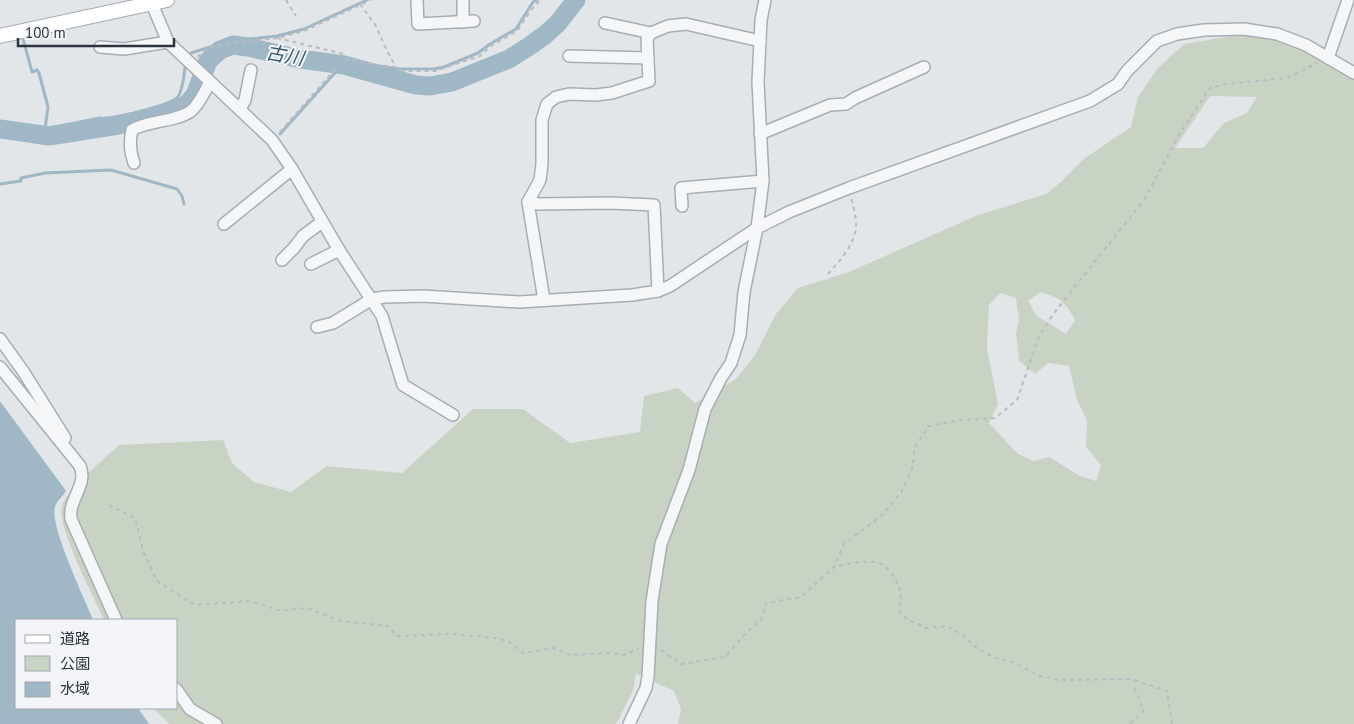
<svg xmlns="http://www.w3.org/2000/svg" width="1354" height="724" font-family="'PT Sans','Noto Sans JP',sans-serif">
<style>
.green{fill:#c9d3c4;fill-rule:evenodd}
.water{fill:#a0b7c6}
.lines{fill:none;stroke-linecap:round;stroke-linejoin:round}
.stream{stroke:#a0b7c6;stroke-width:3}
.river{stroke:#a0b7c6;stroke-width:19}
.minor-casing{stroke:#a7adb3;stroke-width:14}
.major-casing{stroke:#a2abb4;stroke-width:16}
.path{stroke:#b8bcc1;stroke-width:2;stroke-dasharray:4 4;stroke-linecap:butt}
.minor{stroke:#f4f6f8;stroke-width:11}
.major{stroke:#fff;stroke-width:14}
.labels{text-anchor:middle;stroke-width:4;stroke-linejoin:round;paint-order:stroke}
.water-label{font-size:19px;font-style:italic;fill:#395871;stroke:#f2f4f7}
</style>
<rect width="100%" height="100%" fill="#e2e6e9"/>
<path class="green" d="M 1238,35 L 1271,37 L 1313,51 L 1354,78 L 1354,724 L 678,724 L 681,709 L 674,691 L 636,674 L 633,691 L 616,724 L 169,724 L 153,708 L 176,708 L 176,620 L 104,620 C 95,599 56,526 62,506 C 66,491 106,457 119,445 L 223,440 L 232,463 L 254,482 L 291,492 L 327,466 L 402,473 L 473,409 L 523,409 L 570,443 L 640,432 L 644,396 L 678,388 L 695,403 L 736,379 L 755,355 L 776,314 L 798,288 L 849,272 L 978,215 L 1046,194 L 1062,181 L 1085,158 L 1131,127 L 1138,97 L 1157,69 L 1184,44 ZM 1210,96 L 1257,97 L 1247,113 L 1224,123 L 1203,148 L 1175,148 ZM 1040,292 C 1061,298 1065,302 1075,320 L 1066,334 L 1036,315 L 1028,301 ZM 1000,293 L 1016,298 L 1019,320 L 1016,334 L 1019,361 L 1035,374 L 1048,363 L 1069,366 L 1077,400 L 1087,420 L 1086,447 L 1101,465 L 1096,481 L 1080,476 L 1049,457 L 1034,461 L 1018,454 L 989,423 L 998,404 L 987,348 L 989,305 Z"/>
<path class="water" d="M 0,401 L 66,491 C 63,496 56,502 55,507 C 49,525 85,599 93,620 L 16,620 L 16,708 L 138,708 L 149,724 L 0,724 Z"/>
<g class="lines">
<g class="stream">
<path d="M 22,35 L 32,72 L 37,70 L 39,73 L 48,107 L 45,129 L 100,118 C 111,120 171,105 178,97 C 183,89 184,76 185,67"/>
<polyline points="189,57 191,53 229,41 277,36 304,29 367,0"/>
<polyline points="280,134 342,65 347,61 398,69 434,69 444,67 478,53 490,44 516,29 533,2 537,0"/>
<polyline points="0,184 21,181 21,178 45,173 111,170 177,189 182,196 184,204"/>
</g>
<polyline class="river" points="0,129 49,136 119,125 174,112 186,105 195,95 208,61 220,50 233,45 248,47 300,59 344,65 416,85 430,86 452,82 509,59 531,45 546,34 558,23 576,0"/>
<defs>
<g id="minor">
<polyline points="417,0 418,24 474,21"/>
<polyline points="463,0 463,22"/>
<polyline points="152,4 168,42 272,140 292,169 339,250 382,316 403,385 453,415"/>
<polyline points="605,23 651,33"/>
<polyline points="100,47 124,49 168,42"/>
<polyline points="569,56 648,58"/>
<polyline points="1328,58 1348,0"/>
<polyline points="240,109 245,100 251,70"/>
<polyline points="760,134 830,105 846,104 855,98 924,67"/>
<path d="M 134,163 C 130,152 129,142 132,130 C 148,120 177,122 191,111 C 199,105 205,91 210,82"/>
<polyline points="528,202 538,204 611,203 654,205 658,291"/>
<polyline points="682,206 681,188 763,181"/>
<polyline points="224,224 292,169"/>
<polyline points="282,260 294,248 303,236 322,222"/>
<polyline points="311,264 339,250"/>
<polyline points="544,300 528,202 540,180 542,164 542,120 547,104 556,97 569,94 596,95 612,93 649,81 647,39 651,33 668,26 686,24 760,41"/>
<polyline points="317,327 333,323 372,299 385,297 423,296 519,302 632,295 658,291 670,286 757,228 789,212 849,188 1090,101 1118,84 1127,71 1157,41 1177,34 1204,30 1244,29 1277,34 1306,45 1354,73"/>
<polyline points="0,339 23,371 65,438"/>
<path d="M 0,367 L 80,466 C 88,485 68,499 71,519 L 116,620"/>
<polyline points="176,689 190,709 216,724"/>
<polyline points="629,724 646,688 648,677 652,601 661,544 689,470 705,409 721,378 731,363 740,335 744,292 757,228 763,181 758,82 761,20 765,0"/>
</g>
<polyline id="major" points="0,36 167,0"/>
</defs>
<use href="#minor" class="minor-casing"/>
<use href="#major" class="major-casing"/>
<g class="path">
<polyline points="286,0 296,16"/>
<polyline points="360,4 376,26 387,51 398,71 435,71 480,56 491,46 517,31 532,9 540,0"/>
<polyline points="277,38 344,54 346,58 376,65 395,67"/>
<polyline points="197,57 209,48 229,43 277,38 304,31 371,0"/>
<polyline points="280,132 337,67"/>
<path d="M 828,274 C 840,260 856,244 856,224 C 856,216 853,206 851,197"/>
<polyline points="109,505 135,518 144,553 157,581 195,605 250,601 281,611 307,608 341,621 388,626 397,636 451,634 495,638 508,641 523,653 553,648 571,655 609,653 624,655 639,648"/>
<polyline points="661,650 681,664 725,657 746,633 761,620 766,603 801,597 834,567"/>
<polyline points="1130,724 1144,710 1133,686"/>
<path d="M 1172,724 L 1167,691 L 1131,679 L 1060,680 L 1040,676 L 1015,663 L 999,659 L 979,650 L 963,635 L 947,626 L 926,628 L 907,619 L 898,610 C 899,606 901,602 901,598 C 901,585 889,563 874,562 C 863,561 845,564 834,567 L 844,544 L 882,515 L 901,493 L 912,469 L 915,447 L 929,426 L 960,420 L 995,418 L 1017,400 L 1039,336 L 1054,313 L 1144,200 L 1180,133 L 1210,88 L 1227,84 L 1287,78 L 1317,63"/>
</g>
<use href="#minor" class="minor"/>
<use href="#major" class="major"/>
</g>
<g class="labels">
<g class="water-label">
<text transform="translate(285 55) rotate(10)" y="7">古川</text>
</g>
</g>
<rect x="15" y="619" width="162" height="90" fill="#f2f4f7" stroke="#a2a8ae"/>
<rect x="25" y="635" width="25" height="8" fill="#ffffff" stroke="#a2a8ae"/>
<text x="60" y="644" font-size="15" fill="#2b3540">道路</text>
<rect x="25" y="656" width="25" height="15" fill="#c9d3c4" stroke="#a2a8ae"/>
<text x="60" y="669" font-size="15" fill="#2b3540">公園</text>
<rect x="25" y="682" width="25" height="15" fill="#a0b7c6" stroke="#a2a8ae"/>
<text x="60" y="694" font-size="15" fill="#2b3540">水域</text>
<path d="M18 38v8h156v-8" fill="none" stroke="#2b3540" stroke-width="2.5"/>
<text x="25" y="38" font-size="15" fill="#2b3540" stroke="#f2f4f7" stroke-width="4" paint-order="stroke">100 m</text>
</svg>
